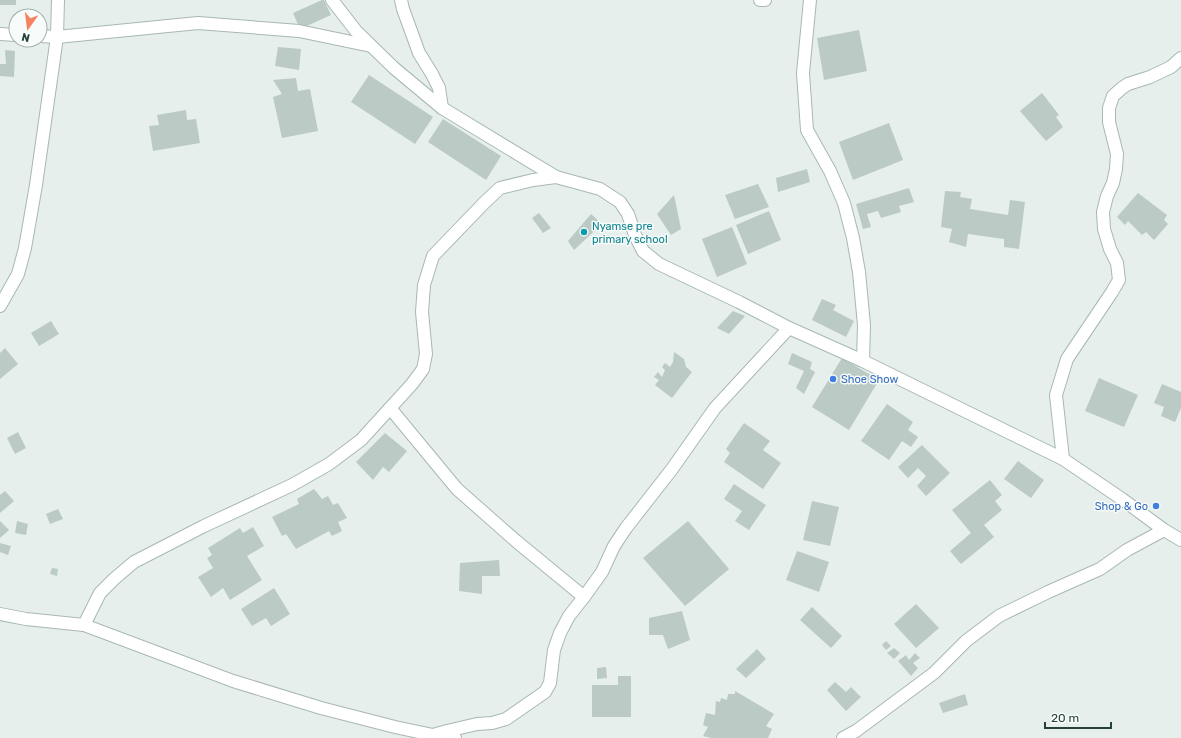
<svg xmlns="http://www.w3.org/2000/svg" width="1181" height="738" font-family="Rubik,sans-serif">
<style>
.building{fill:#bbcac4}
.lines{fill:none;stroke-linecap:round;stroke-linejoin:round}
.minor-casing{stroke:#a8b8b2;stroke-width:14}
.minor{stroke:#fff;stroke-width:12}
.culture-dot{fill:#0f9aa8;stroke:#f7fbf9;stroke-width:1.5}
.shop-dot{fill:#3f7fe0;stroke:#f7fbf9;stroke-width:1.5}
.labels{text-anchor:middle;stroke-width:3;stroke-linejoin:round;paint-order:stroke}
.culture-label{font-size:11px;fill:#0d838f;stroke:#f7fbf9;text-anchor:start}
.shop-label{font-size:11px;fill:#366cbe;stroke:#f7fbf9;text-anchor:start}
</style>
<rect width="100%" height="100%" fill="#e6efeb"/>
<g class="building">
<rect x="0" y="0" width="16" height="5"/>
<polygon points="322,0 324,0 331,15 300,29 293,13"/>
<polygon points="859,30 867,71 824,80 817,38"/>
<polygon points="278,47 301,49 299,70 275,66"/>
<polygon points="5,50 15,51 14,77 0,76 0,64 6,64"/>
<polygon points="369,75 433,117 415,144 351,102"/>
<polygon points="296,78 298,91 310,89 318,131 282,138 273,97 282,94 273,80"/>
<polygon points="1042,93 1059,115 1056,117 1063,127 1046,141 1020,111"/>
<polygon points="186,110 187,120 196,119 200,143 153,151 149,126 159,125 157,115"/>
<polygon points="443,119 501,156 486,180 428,142"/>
<polygon points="889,123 903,160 853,180 839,142"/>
<polygon points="807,169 810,182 778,192 776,178"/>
<polygon points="758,184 769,207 735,219 725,195"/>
<polygon points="909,188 914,202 899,206 901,212 881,218 878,211 867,214 871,227 863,229 856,204"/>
<polygon points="945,191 961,192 960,197 972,199 970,209 1008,215 1010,200 1025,202 1019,249 1004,247 1004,239 968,234 966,247 949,242 952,229 941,227"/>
<polygon points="1138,193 1167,215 1164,220 1168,224 1154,240 1146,232 1142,235 1128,221 1125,225 1117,217"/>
<polygon points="674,195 681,229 671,235 657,214"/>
<polygon points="769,211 781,240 748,254 736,225"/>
<polygon points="539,213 551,228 543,233 532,218"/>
<polygon points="591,214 602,224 574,250 568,241"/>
<polygon points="732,227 747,264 717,277 702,239"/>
<polygon points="822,299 836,305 833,310 854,321 846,337 812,320"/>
<polygon points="733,311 745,316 729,334 717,328"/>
<polygon points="51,321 59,334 39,346 31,333"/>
<polygon points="5,348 18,364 0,379 0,353"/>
<polygon points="674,352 684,359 686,367 692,372 672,398 655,385 659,380 654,377 658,372 662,377 665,370 662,367 665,363 670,367 673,362"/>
<polygon points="792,353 812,362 810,369 815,372 804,394 796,388 804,371 788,364"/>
<polygon points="842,358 879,380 849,430 812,407"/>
<polygon points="1099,378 1138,395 1124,427 1085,411"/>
<polygon points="1162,384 1181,392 1181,408 1175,422 1161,416 1164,407 1154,403"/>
<polygon points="887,404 913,422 908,430 918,437 911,447 902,441 889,460 861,441"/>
<polygon points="744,423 770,441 763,450 781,463 763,489 724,462 730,453 726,449"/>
<polygon points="18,432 26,448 15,454 7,438"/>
<polygon points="385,433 407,451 389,472 383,467 373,480 356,462"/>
<polygon points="922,445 950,473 926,496 917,486 926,476 918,468 908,478 898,467"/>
<polygon points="1018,461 1044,480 1031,498 1004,479"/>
<polygon points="990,480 1002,495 995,501 1002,510 984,525 994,537 961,564 950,551 971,533 952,510"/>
<polygon points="734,484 766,505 749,530 735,521 742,511 724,499"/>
<polygon points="314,489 322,499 328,496 333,505 338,503 347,518 338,522 342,531 332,536 329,531 296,549 286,534 282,536 272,517 299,504 297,499"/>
<polygon points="5,491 14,501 0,513 0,495"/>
<polygon points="812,501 839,507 830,546 803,540"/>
<polygon points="58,509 63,519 50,524 46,514"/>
<polygon points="0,521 9,530 0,538"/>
<polygon points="17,521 28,524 26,535 15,533"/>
<polygon points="688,521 729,569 685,606 643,558"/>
<polygon points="253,527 264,546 247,556 262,580 230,600 223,588 211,597 198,577 213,568 207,558 212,555 208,548 240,528 243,533"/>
<polygon points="0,543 11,546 8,555 0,552"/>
<polygon points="797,551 829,562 819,592 786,580"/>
<polygon points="499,560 500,576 482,576 482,594 459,591 460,563"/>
<polygon points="52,568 58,569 57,576 50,574"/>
<polygon points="274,588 290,614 271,626 266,618 252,626 241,609"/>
<polygon points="916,604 939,628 916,648 894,624"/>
<polygon points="812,607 842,636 831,648 800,620"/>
<polygon points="682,611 690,640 668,649 663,635 649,635 649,618"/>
<polygon points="886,641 891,646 886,650 882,645"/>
<polygon points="894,648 900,653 894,659 887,653"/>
<polygon points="757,649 766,659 746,678 736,669"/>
<polygon points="915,653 920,658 913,663 918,668 911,676 898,661 906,655 909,660"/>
<polygon points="606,667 607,678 597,679 597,668"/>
<polygon points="618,676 631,676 631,717 592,717 592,685 618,685"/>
<polygon points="835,682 846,692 851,687 861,697 846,711 827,690"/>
<polygon points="735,691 774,714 766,726 772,729 768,738 711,738 703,736 708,727 703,725 706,713 715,715 716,701 720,702 721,698 727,700 728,694 735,694"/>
<polygon points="965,694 968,705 943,713 939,703"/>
</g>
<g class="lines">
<defs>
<g id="minor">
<polyline points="332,0 356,31 394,68 442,108 556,177"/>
<polyline points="401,0 403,9 419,53 432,74 439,88 442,108"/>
<polyline points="760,0 765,0"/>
<polyline points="810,0 803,73 807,130 830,171 844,203 853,238 859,272 864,325 863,361"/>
<polyline points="0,34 16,35"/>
<polyline points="40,36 57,37 198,23 299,31 371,46"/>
<polyline points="0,306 18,274 25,248 36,185 57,37 58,0"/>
<polyline points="390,408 457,489 516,541 584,597"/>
<polyline points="1063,459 1056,395 1067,359 1112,292 1119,280 1117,263 1110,249 1104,229 1103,212 1107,196 1113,183 1116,169 1117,154 1109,122 1109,108 1113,96 1122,88 1128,84 1150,77 1171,67 1181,58"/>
<polyline points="0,614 26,619 84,625 233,681 321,708 395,727 433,735 455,738"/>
<polyline points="84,625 100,593 114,579 134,562 204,526 292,485 329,464 361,440 412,384 423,369 426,354 422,312 424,285 433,256 484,203 500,188 533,180 556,177 600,189 620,202 628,214 635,235 643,251 659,264 739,302 789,328 863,361 1063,459 1122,499 1164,530 1181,540"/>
<polyline points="433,735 447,731 477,724 492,723 506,719 545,692 550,683 554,650 560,633 569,616 584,597 602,572 614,546 626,528 672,469 715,408 789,328"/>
<polyline points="843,738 856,731 934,673 966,641 999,616 1048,592 1100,569 1127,550 1164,530"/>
</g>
</defs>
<use href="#minor" class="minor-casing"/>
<use href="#minor" class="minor"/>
</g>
<circle class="culture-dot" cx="584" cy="232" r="4"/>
<g class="shop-dot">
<circle cx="833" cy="379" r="4"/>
<circle cx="1156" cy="506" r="4"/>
</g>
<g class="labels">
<g class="culture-label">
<text x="592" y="230">Nyamse pre<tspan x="592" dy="13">primary school</tspan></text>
</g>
<g class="shop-label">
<text x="841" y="383">Shoe Show</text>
<text x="1148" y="510" text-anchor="end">Shop &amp; Go</text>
</g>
</g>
<g transform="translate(28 28) rotate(194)"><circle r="19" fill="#f7fbf9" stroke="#a3b1ad"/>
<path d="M0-3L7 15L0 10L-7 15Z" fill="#f4845f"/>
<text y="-6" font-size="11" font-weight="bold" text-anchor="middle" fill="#24423a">N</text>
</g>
<path d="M1045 722v6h66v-6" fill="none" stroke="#24423a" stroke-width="2"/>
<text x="1051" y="722" font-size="12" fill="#24423a" stroke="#f7fbf9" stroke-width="3" paint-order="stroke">20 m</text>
</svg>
